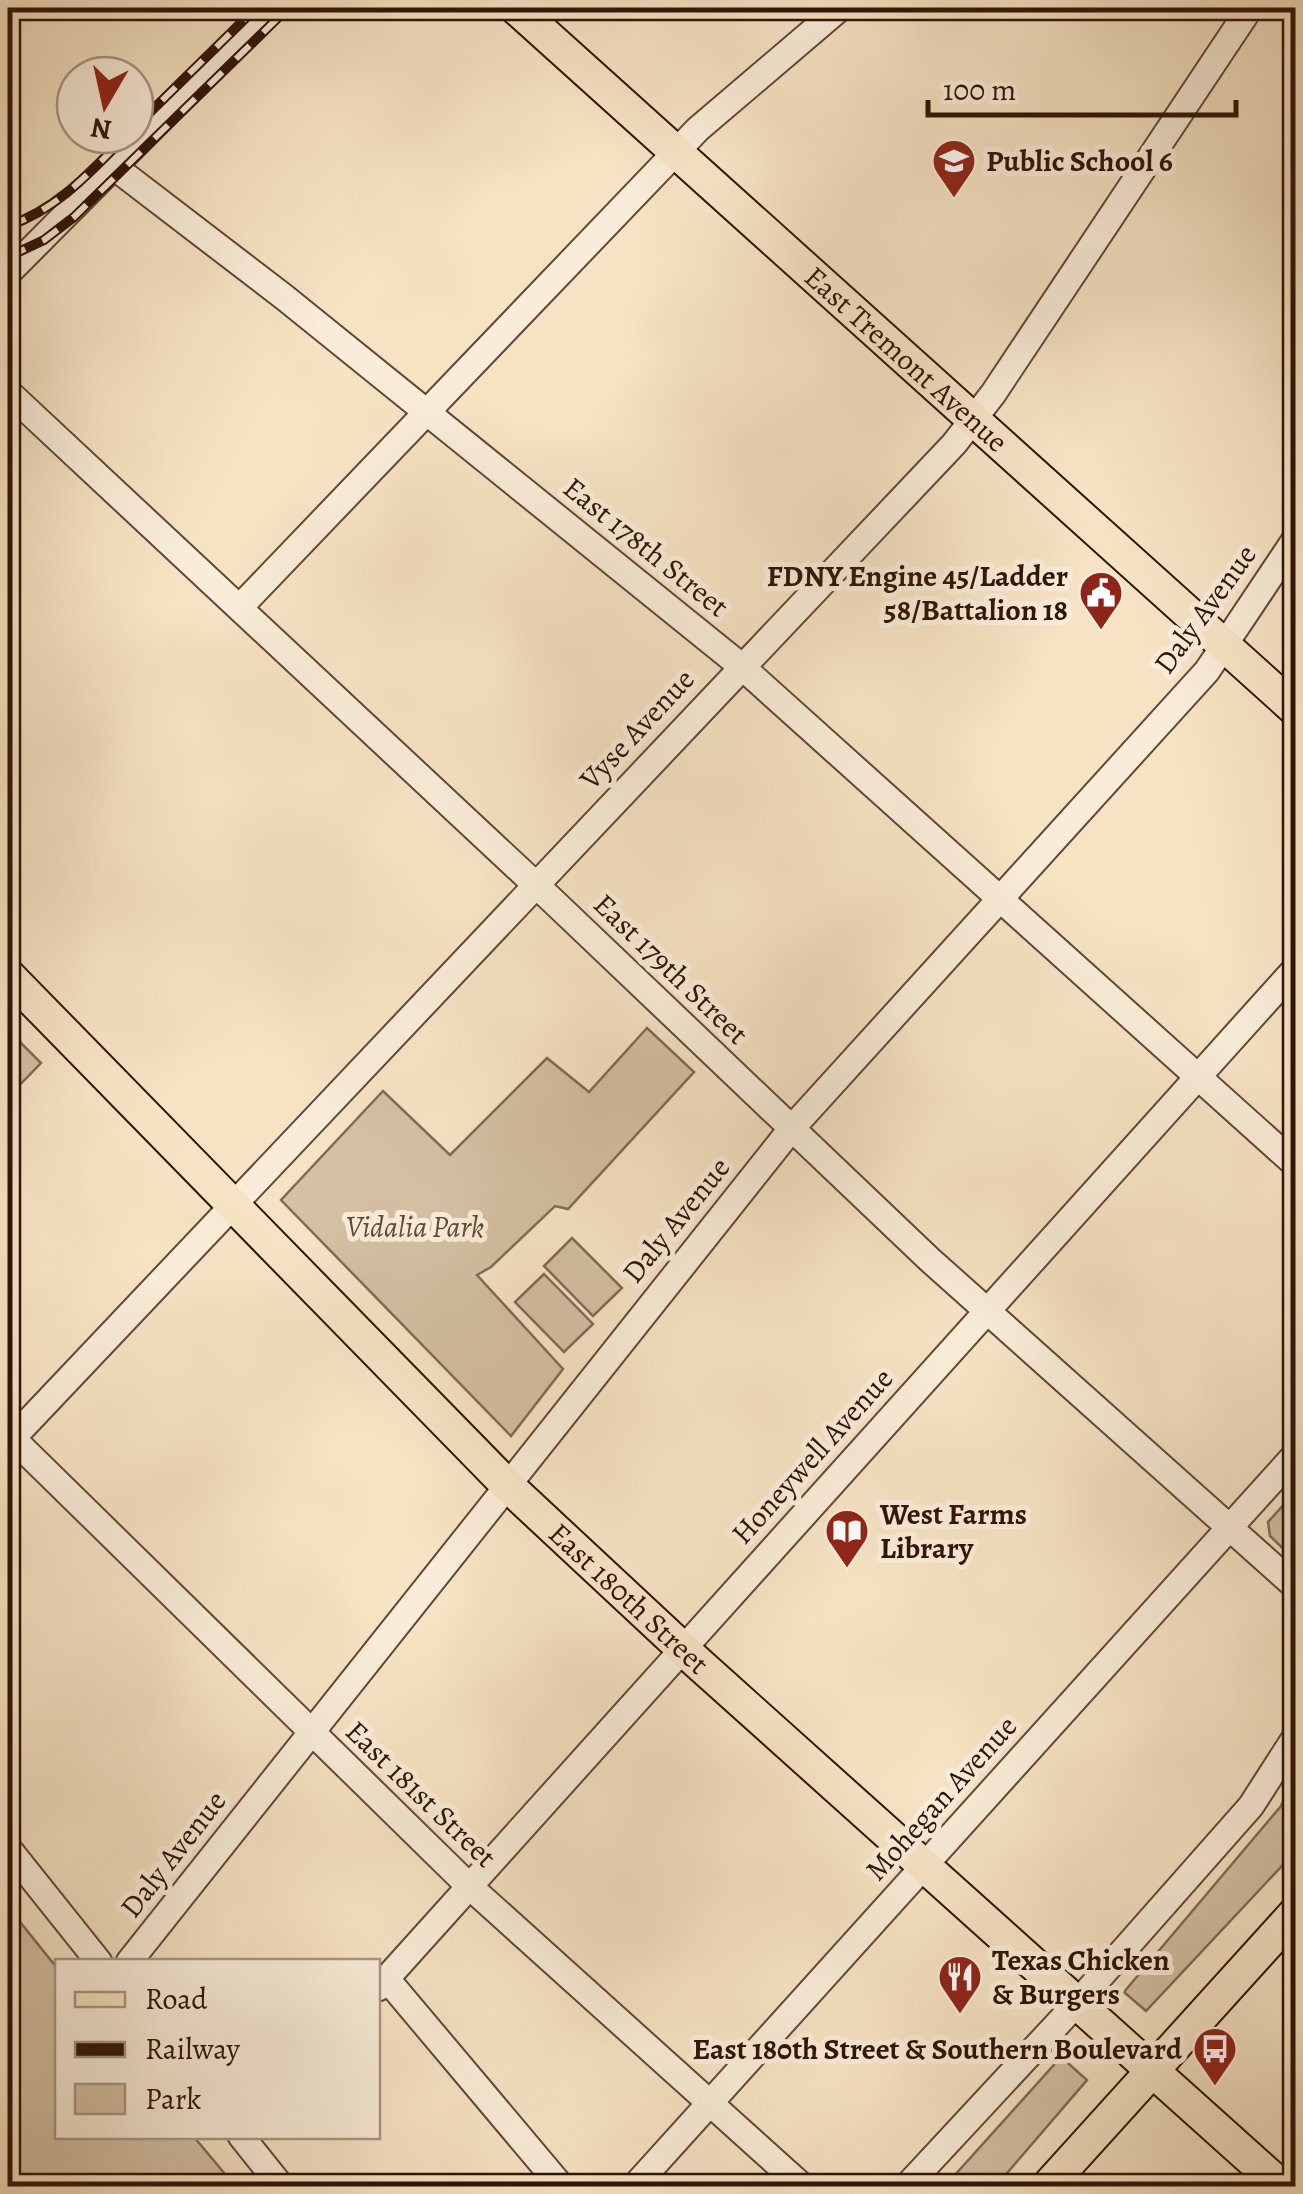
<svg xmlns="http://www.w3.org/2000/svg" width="1303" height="2194" font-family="Alegreya,serif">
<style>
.green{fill:#d4c0a4;stroke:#826a56;stroke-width:2.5}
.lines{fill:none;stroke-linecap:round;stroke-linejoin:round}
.minor-casing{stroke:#614736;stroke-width:29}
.major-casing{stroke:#2f1307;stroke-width:36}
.minor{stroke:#f9edd9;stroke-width:25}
.major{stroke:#f6e3c4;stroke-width:32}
.rail-casing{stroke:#2f1307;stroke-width:10}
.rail{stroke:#f9edd9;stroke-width:6;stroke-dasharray:19;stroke-linecap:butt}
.labels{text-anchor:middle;stroke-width:10;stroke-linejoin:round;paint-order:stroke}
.poi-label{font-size:30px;font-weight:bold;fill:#2f1307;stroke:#f9edd9;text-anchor:start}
.street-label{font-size:30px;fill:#2f1307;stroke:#f9edd9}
.park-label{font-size:30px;font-style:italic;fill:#614736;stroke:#f9edd9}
</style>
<rect width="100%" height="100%" fill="#f6e3c4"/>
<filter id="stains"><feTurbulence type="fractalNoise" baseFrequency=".002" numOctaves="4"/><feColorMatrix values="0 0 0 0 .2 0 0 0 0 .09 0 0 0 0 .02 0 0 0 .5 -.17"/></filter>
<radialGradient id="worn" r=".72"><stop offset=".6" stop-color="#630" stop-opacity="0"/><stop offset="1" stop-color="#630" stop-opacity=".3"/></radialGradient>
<g class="green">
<polygon points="647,1028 694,1072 568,1209 555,1206 491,1267 477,1275 563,1369 511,1436 281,1200 383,1091 450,1155 547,1058 589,1092"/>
<polygon points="8,1030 41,1063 8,1097"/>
<polygon points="572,1238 622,1288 593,1316 544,1266"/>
<polygon points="544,1274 593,1324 564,1352 515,1302"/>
<polygon points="1295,1492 1295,1560 1270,1536 1268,1522"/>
<polygon points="1295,1773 1295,1852 1146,2011 1124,1992 1281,1806"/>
<polygon points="8,1907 57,1968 58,2136 194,2137 235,2186 8,2186"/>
<polygon points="1061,2057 1087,2080 996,2186 945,2186"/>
</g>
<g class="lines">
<defs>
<g id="minor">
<polyline points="113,166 284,297 741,666 1296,1165"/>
<polyline points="8,273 271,8"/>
<polyline points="8,392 553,901 929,1259 1296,1587"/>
<polyline points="240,607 698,129 840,8"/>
<polyline points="8,1434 469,1886 802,2186"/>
<polyline points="8,1443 954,444 993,394 1250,8"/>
<polyline points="8,1848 99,1962"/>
<polyline points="129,1962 792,1128 1207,671 1296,538"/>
<polyline points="386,1978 561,2186"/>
<polyline points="378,1988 1296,968"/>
<polyline points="241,2136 281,2186"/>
<polyline points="635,2186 1296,1454"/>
<polyline points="907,2186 1077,2003 1251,1806 1296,1736"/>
</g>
<g id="major">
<path id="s1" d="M 516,8 L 1296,710"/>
<path id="s2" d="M 8,975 L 506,1484 L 697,1662 L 1281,2186"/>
<polyline points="1048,2186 1296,1912"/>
</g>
</defs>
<use href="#minor" class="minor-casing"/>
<use href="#major" class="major-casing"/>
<use href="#minor" class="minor"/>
<use href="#major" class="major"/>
<defs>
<g id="rail">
<polyline points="135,127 256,8"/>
<path d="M 8,226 C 58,209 90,172 127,135"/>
<polyline points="8,257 44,240 74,217 288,8"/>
</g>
</defs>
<use href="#rail" class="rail-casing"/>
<use href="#rail" class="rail"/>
</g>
<defs>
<symbol id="school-pin" viewBox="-11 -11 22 30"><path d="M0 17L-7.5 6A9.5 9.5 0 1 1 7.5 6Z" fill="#8f2418" stroke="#f9edd9"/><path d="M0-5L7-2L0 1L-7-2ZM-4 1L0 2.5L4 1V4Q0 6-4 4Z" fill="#fff"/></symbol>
<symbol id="civic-pin" viewBox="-11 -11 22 30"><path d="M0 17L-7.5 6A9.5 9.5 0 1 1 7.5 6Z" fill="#8f2418" stroke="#f9edd9"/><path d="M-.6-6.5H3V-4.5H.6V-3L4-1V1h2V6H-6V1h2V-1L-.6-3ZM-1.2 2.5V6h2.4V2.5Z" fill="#fff"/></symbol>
<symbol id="library-pin" viewBox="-11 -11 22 30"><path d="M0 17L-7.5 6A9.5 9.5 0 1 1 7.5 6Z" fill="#8f2418" stroke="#f9edd9"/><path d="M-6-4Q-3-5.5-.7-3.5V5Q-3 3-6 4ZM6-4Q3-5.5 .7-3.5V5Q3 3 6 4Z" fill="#fff"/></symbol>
<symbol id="restaurant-pin" viewBox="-11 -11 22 30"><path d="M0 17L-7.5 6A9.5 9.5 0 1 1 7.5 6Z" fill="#8f2418" stroke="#f9edd9"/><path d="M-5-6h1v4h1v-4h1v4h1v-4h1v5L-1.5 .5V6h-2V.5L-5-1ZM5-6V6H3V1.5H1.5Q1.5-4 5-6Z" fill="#fff"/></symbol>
<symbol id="bus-pin" viewBox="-11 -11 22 30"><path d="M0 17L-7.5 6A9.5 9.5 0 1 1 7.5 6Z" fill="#8f2418" stroke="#f9edd9"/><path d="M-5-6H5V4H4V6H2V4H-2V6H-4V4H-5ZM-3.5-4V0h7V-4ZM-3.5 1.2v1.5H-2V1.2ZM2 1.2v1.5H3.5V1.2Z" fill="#fff"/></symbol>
</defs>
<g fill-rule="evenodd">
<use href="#school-pin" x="929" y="136" width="50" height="68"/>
<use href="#civic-pin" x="1076" y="568" width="50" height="68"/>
<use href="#library-pin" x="822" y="1506" width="50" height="68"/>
<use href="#restaurant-pin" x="935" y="1952" width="50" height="68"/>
<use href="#bus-pin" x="1190" y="2024" width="50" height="68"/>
</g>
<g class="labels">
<g class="poi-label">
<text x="986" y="171">Public School 6</text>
<text x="1068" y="586" text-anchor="end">FDNY Engine 45/Ladder<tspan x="1068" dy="34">58/Battalion 18</tspan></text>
<text x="880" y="1524">West Farms<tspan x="880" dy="34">Library</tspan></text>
<text x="992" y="1970">Texas Chicken<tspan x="992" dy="34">&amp; Burgers</tspan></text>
<text x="1182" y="2059" text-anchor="end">East 180th Street &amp; Southern Boulevard</text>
</g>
<g class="street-label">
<text dy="10" stroke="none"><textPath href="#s1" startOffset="525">East Tremont Avenue</textPath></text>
<text transform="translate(646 547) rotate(39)" y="10">East 178th Street</text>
<text transform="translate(1205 609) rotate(-54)" y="10">Daly Avenue</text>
<text transform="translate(637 729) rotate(-47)" y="10">Vyse Avenue</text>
<text transform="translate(671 969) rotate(44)" y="10">East 179th Street</text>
<text transform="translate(676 1220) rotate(-51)" y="10">Daly Avenue</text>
<text transform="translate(812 1456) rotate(-48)" y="10">Honeywell Avenue</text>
<text dy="10" stroke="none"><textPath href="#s2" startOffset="880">East 180th Street</textPath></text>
<text transform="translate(421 1794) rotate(44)" y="10">East 181st Street</text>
<text transform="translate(941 1798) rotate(-48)" y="10">Mohegan Avenue</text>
<text transform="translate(173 1854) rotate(-52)" y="10">Daly Avenue</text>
</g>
<g class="park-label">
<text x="415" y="1237">Vidalia Park</text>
</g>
</g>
<rect width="1303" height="2194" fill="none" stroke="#f6e3c4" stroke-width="40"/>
<rect x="10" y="10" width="1283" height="2174" fill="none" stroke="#2f1307" stroke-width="5"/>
<rect x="20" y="20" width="1263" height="2154" fill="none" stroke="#2f1307" stroke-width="2.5"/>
<rect x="55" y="1959" width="325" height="180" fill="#f9edd9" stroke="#a89685" stroke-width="2.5"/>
<rect x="75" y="1992" width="50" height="15" fill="#f6e3c4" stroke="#a89685" stroke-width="2.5"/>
<text x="145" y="2009" font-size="30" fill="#2f1307">Road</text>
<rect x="75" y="2042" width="50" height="15" fill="#2f1307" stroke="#a89685" stroke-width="2.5"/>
<text x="145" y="2059" font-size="30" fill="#2f1307">Railway</text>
<rect x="75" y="2084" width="50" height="30" fill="#d4c0a4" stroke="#a89685" stroke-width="2.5"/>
<text x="145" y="2109" font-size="30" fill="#2f1307">Park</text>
<g transform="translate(105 105) rotate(189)"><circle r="48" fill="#f9edd9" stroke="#a89685" stroke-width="2.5"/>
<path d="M0-8L18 38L0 25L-18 38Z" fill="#8f2418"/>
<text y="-15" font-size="28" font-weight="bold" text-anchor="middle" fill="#2f1307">N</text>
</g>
<path d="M928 100v15h308v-15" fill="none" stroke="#2f1307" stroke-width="5"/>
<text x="943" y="100" font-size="30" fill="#2f1307" stroke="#f9edd9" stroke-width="8" paint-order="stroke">100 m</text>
<rect width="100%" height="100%" filter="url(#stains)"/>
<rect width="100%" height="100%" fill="url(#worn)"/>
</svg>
